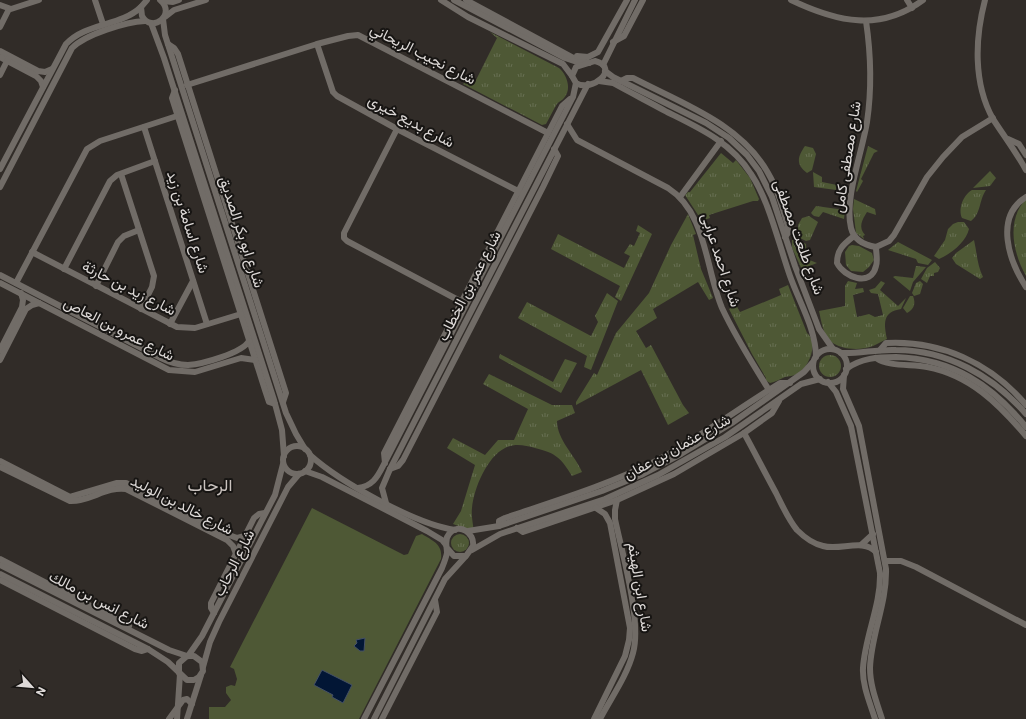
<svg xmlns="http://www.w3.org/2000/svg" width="1026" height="719" font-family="Commissioner,Vazirmatn,sans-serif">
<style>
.green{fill:#4e5835}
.park{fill:url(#park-tufts)}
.water{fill:#021635;stroke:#445066}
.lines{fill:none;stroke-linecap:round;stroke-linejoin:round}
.minor{stroke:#716c67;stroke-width:6}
.labels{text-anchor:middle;stroke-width:4;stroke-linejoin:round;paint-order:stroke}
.street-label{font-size:15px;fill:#ddd9d7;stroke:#171513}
.quarter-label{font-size:17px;fill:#cac3bf;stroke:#171513}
</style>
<defs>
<pattern id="park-tufts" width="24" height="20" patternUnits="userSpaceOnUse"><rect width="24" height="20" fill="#4e5835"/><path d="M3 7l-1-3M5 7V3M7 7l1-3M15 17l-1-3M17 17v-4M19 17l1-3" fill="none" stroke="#676f52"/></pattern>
</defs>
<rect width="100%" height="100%" fill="#312c28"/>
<path class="green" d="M 312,508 L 404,555 L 408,554 L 416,536 L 422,534 C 433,541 443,544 441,559 L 359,719 L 209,719 L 209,707 L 225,707 L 231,700 L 226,693 L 226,687 L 231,685 L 235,686 L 237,679 L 234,669 L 230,667 Z"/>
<g class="park">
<path d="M 490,32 L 559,68 C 567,75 572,89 564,98 C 562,101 559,101 557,104 C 553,110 550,117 546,124 L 542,125 L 463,84 L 467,80 L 474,84 L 497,38 Z"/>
<path d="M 805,146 L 813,148 L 816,154 L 812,170 L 807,173 C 795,164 798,156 805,146 Z"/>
<polygon points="868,146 878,151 874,153 861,179 863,181 857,192 856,191"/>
<polygon points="721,153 733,163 736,160 750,178 759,199 758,201 753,201 709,215 710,218 704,220 700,218 685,195 688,192 690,192"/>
<polygon points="990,171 996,178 990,186 973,188"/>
<polygon points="813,172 822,177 822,182 837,185 836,190 814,187"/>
<path d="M 972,190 L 986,190 C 979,200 981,214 971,221 L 962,218 C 958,209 963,195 972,190 Z"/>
<path d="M 854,199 L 875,209 L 876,215 L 867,212 C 862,220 858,227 865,235 L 863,236 L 864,239 L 856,233 L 853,209 Z"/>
<path d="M 1026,199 L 1026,276 C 1013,253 1006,220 1026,199 Z"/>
<polygon points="816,206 845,210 844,219 823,212 819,217 814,216 811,213"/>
<polygon points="688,214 696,234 693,235 701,269 713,298 709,300 698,282 653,309 657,318 636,331 646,348 651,345 683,405 689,413 668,425 641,370 576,405 576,402 594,373 597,375 616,333 649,293 671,245"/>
<polygon points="809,216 818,222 810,240 806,241 798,237 798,225 802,218"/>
<path d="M 958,222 L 964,222 L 969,229 C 966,242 951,254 939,259 L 934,256 L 945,240 L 948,229 L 953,224 Z"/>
<polygon points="638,225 652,234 621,301 615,297 620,286 551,249 558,234 624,268 630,256 624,253 630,244 634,246 640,233 636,231"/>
<polygon points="792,240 799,240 806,244 807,259 817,263 807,267 807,270 803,272 792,248"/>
<path d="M 974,240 C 977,253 977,265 983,277 L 980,279 L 956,264 L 952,258 L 956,253 Z"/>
<polygon points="898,242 932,260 928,265 918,263 916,259 888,250"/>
<polygon points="852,245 859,246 872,253 874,260 869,267 863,272 851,271 846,265 845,252 849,246"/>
<polygon points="935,262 940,268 938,272 934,273 934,276 930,276 927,283 921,279 927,268"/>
<polygon points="916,266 926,267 913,282 910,291 893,277 895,276 913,278"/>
<path d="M 848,281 L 857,283 L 855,289 L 863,288 L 864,292 L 853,295 L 857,317 L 869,314 L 875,317 L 883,315 L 878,294 L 871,293 L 869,290 L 875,288 L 881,281 L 885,283 L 880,290 L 898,306 L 906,298 L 901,309 C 882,312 884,324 887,339 C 882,341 878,344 873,346 C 860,351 841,350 830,341 C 823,334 821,320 819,311 L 845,306 L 845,286 Z"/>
<polygon points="920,281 923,284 920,294 914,296 912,293 916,283"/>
<path d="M 788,285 L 807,333 C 819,343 809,368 797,374 C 793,376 789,376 785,377 C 780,379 775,382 770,383 L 765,380 L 766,378 L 752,354 L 729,309 L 736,305 L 740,312 L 781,295 L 779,289 Z"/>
<polygon points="607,293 618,301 591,370 584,367 587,356 518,318 527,302 591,336 598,322 595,316"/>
<path d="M 910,296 L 913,296 C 916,304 914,309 907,313 L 903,308 Z"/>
<polygon points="500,354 553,382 565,359 577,363 561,393 499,358"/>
<circle cx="830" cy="366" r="11"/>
<path d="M 489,374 L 552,405 L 572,405 L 575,413 L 557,421 C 557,440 575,455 582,472 L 572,476 C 561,458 556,453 535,448 C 525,445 514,443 505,448 C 487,457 474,488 472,508 C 471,515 473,524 474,532 L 453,524 L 461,511 L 475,465 L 447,448 L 453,438 L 485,455 L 498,440 L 514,440 L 528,409 L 483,384 Z"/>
<circle cx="460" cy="543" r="9"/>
</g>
<g class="water">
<polygon points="365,638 364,651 360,651 354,646 357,643 356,640"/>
<polygon points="322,670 352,685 343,703 332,697 333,695 314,685"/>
</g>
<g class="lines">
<g class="minor">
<polyline points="95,0 103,24"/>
<path d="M 147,0 L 141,7 L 142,16 C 152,34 177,14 160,0"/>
<polyline points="441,0 468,17 563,64 572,76"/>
<polyline points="454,0 565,58 583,64"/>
<polyline points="466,0 577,60 589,63"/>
<path d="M 791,0 C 837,22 880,32 923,0"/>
<polyline points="907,0 912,8"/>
<path d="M 985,0 C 975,38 973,83 993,119 C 1004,136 1016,152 1026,170"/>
<polyline points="162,1 173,2 179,0"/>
<polyline points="0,5 11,9 39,0"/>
<polyline points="165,17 174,10 206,0"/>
<polyline points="163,19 165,35 286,413 296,434 305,449"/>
<path d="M 866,21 C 871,55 872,88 867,122 C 862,153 844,199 851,228 C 854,240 863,245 876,247 L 889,241 L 894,235 L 927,177 L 943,157 L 962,137 L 993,118"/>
<polyline points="151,23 164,58 274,400 282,430 284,456"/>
<polyline points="0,27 9,9"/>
<polyline points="613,42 624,36 643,0"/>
<polyline points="168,44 174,48 178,54 286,393 283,402"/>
<polyline points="317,44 333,92 337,96 397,129 522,193"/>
<polyline points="0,51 38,71 45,72 52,69"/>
<polyline points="577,56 588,57 598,52 627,0"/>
<polyline points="0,57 36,76 41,81 43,87"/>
<path d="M 595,61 C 621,68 592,93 576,83 L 572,76 L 576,67 Z"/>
<polyline points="603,65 635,0"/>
<polyline points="605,71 613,77 706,123 729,138 747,155 759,171 772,197 795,266 819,329 833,349"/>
<polyline points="0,75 8,59"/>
<path d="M 599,81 L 613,83 C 631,93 649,102 667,112 C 699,128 731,142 751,174 C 769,200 779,245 790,276 C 799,302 816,329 816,357"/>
<path d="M 621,81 L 627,78 L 633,78 C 681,103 740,123 768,173 C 778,190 783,209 788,227 L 788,233 L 785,237"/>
<polyline points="187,85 317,44 348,36 358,35 548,133"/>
<polyline points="175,90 172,98 265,390 269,402 275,404"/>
<path d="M 567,124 L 577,140 L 668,188 C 707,213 705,268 722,308 C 735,336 752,363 769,390"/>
<polyline points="144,127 207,324"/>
<polyline points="397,129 344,233 344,238 347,241 462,302"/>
<polyline points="1008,139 1019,144 1026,155"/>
<path d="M 0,169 L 66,44 C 87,22 120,27 141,7"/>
<polyline points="121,174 154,276 152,287 141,309"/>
<path d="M 0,187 L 72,48 C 86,34 126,22 145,21"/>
<polyline points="680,197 721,141"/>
<path d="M 1026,197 C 994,217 1009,261 1026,287"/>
<path d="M 854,236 C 844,244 837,249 837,263 C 844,277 871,288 876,266 C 878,261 876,253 876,247"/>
<polyline points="32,252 177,327 195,328 241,314"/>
<polyline points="64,269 110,181 117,175 155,161"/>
<path d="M 0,275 L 161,358 C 169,362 178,365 188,365 C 203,364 242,353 249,341"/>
<polyline points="0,283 169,370 195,372 241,358 255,360"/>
<polyline points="16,283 87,149 100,141 177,116"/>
<polyline points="96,286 118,242 124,236 139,230"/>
<polyline points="170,324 193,281"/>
<circle cx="830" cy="366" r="17"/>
<polyline points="0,350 22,307 23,300 21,293"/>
<path d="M 880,350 L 886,343 C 940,340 991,363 1026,405"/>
<path d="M 841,353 C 859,354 877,349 896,350 C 947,350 993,376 1026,414"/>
<path d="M 876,358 C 889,367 911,364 927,367 C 970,375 999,404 1026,436"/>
<polyline points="0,360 26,309 32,305 39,303"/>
<path d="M 846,369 C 861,358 878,357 896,357 C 952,359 991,384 1026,427"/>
<path d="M 844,375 L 843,389 L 859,426 L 886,569 C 887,603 871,635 870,668 C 870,686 877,703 882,719"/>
<path d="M 828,382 L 836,392 L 851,426 L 880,573 C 881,605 865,636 863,668 C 862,685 870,703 875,719"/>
<path d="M 744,433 C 755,453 765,473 776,493 C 782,505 788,519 797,530 C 804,537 814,544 823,546 C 840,551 863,538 876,552"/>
<circle cx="297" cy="460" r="14"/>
<path d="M 310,455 C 340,482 415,524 455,530"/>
<polyline points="0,461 70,497 117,483 126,483 229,535 237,538 245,536"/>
<polyline points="385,463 384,453 562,106 570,99"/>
<path d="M 0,467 L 70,501 C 89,502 107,486 126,489 L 227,540 L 233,546 L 236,554"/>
<polyline points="390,469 398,466 403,460 543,187 558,156 554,149"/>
<polyline points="305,471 322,477 427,531 442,540 446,545"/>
<path d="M 358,488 C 372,486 377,478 383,466 L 573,97 L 576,83"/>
<polyline points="386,503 382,488 390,469 588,84"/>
<path d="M 499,526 L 499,521 L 505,518 C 555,501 608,485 656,461 C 700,437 738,409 780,383 L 790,383"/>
<polyline points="517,528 523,532 617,500 674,474 744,433 772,413 779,401"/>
<polyline points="468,531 499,526 602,491 641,475 681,454 732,423 804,372 813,362"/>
<polyline points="861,545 873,534"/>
<polyline points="472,550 500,534 605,499 658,475 725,437 801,384 820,379"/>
<polyline points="0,559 129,626"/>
<polyline points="885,561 901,561 916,567 1026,625"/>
<polyline points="0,565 169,650 187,656"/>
<polyline points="0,574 148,649 168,662 187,680 194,680 199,677 203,671 202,662 194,656 187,656 179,663 179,673"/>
<polyline points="0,580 135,649 142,651 148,649"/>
<polyline points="214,613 211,608 211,603 254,518 259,514 265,513"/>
<polyline points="188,656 202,636 275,495 283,464"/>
<polyline points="203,667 210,642 219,622 288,487 299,474"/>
<polyline points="169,719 183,700 187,699 192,704"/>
<polyline points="177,719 180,674"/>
<polyline points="187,719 201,675"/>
<path d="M 364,719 L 442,568 C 444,563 446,558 447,553 C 447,546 444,540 449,534 C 459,522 475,533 473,546 L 466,556 L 454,556 L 447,548"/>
<polyline points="374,719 445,579 465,557"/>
<polyline points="382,719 437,612 435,600"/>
<polyline points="594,719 625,656 629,640 630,628 610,523 605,514 596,508"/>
<path d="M 600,719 C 611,698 627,676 633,653 C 642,621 622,553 615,519 L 615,510 L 617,500"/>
</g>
</g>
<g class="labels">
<g class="street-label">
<text transform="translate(423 54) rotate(27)" y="5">شارع نجيب الريحاني</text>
<text transform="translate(411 121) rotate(28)" y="5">شارع بديع خيرى</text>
<text transform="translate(847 157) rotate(-81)" y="5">شارع مصطفى كامل</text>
<text transform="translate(188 222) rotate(72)" y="5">شارع اسامة بن زيد</text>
<text transform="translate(242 232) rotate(72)" y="5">شارع ابو بكر الصديق</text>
<text transform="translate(799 237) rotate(70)" y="5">شارع طلعت مصطفى</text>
<text transform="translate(721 260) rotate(72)" y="5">شارع احمد عرابى</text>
<text transform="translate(469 286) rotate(-63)" y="5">شارع عمر بن الخطاب</text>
<text transform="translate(129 288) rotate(27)" y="5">شارع زيد بن حارثة</text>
<text transform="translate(119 329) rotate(27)" y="5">شارع عمرو بن العاص</text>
<text transform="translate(677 447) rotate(-29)" y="5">شارع عثمان بن عفان</text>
<text transform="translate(182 505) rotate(27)" y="5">شارع خالد بن الوليد</text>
<text transform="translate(234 563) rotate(-63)" y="5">شارع الرحاب</text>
<text transform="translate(640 587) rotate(81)" y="5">شارع ابن الهيثم</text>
<text transform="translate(99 600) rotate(27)" y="5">شارع انس بن مالك</text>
</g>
<g class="quarter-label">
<text x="210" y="491">الرحاب</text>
</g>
</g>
<g transform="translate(32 687) rotate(117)" stroke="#171513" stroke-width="3" paint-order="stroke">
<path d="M0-3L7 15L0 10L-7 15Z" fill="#ddd9d7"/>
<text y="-6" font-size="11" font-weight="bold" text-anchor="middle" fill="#ddd9d7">N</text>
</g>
</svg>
